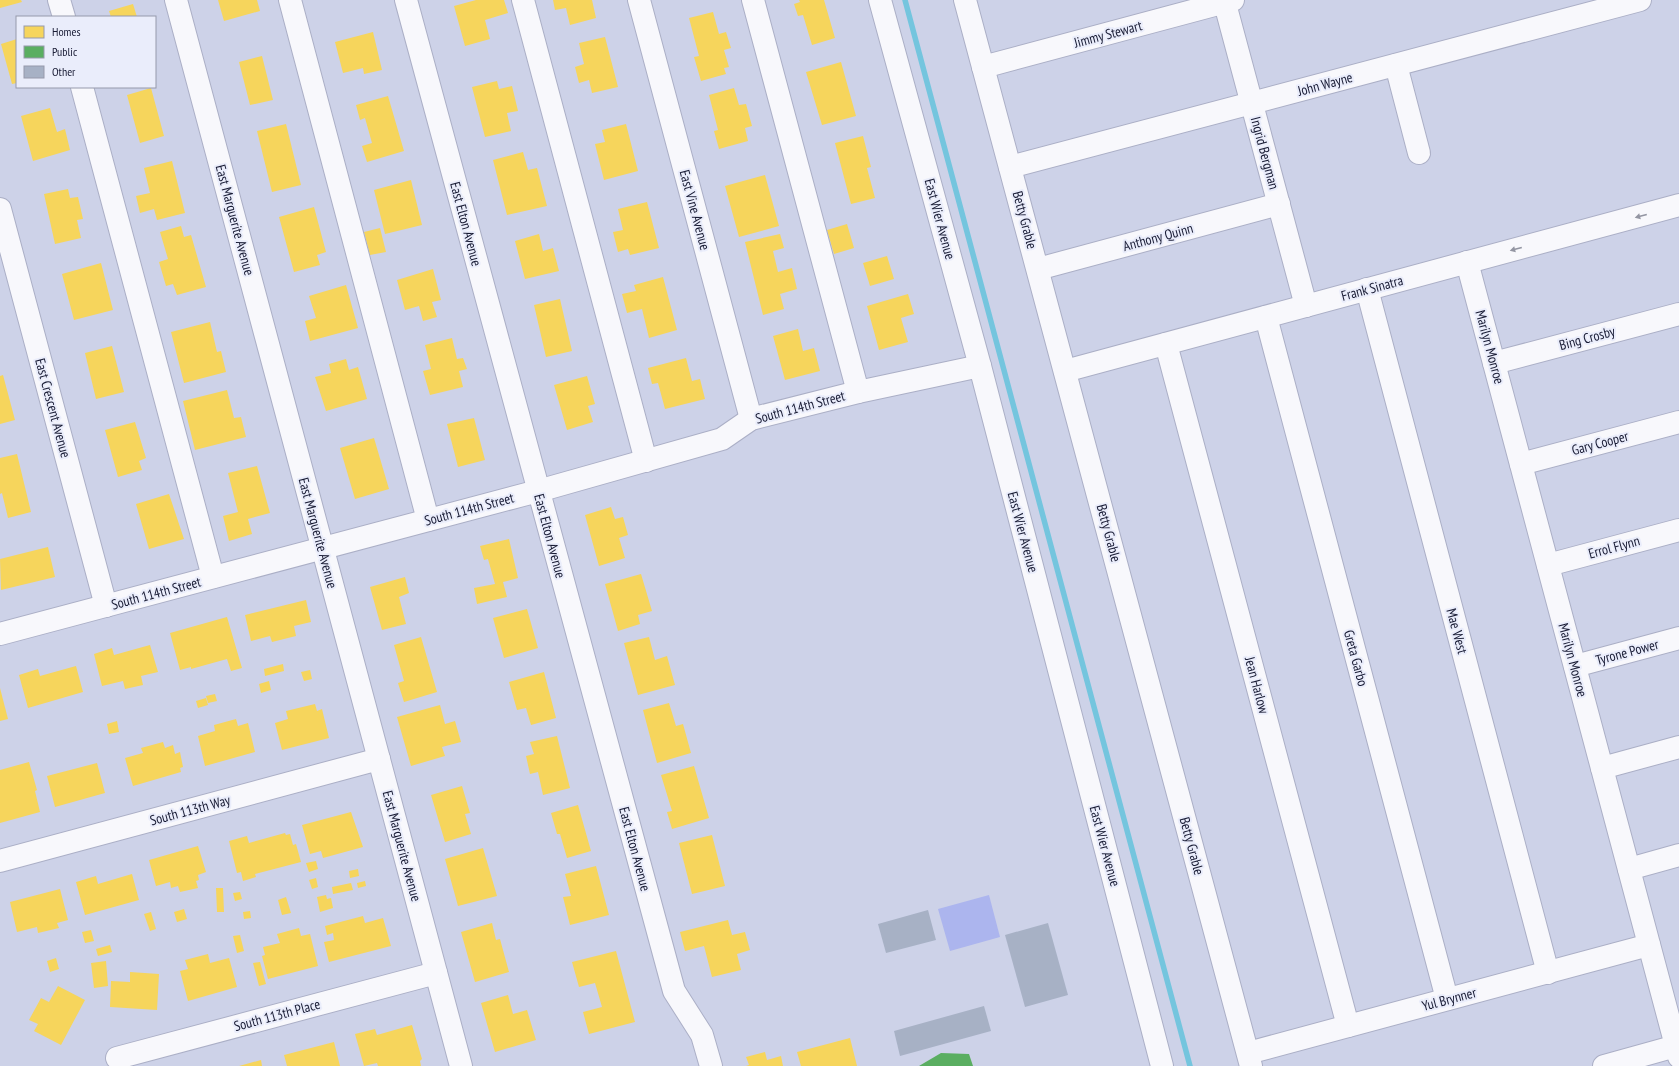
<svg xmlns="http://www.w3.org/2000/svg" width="1679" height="1066" font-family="'PT Sans Narrow',sans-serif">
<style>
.green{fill:#acb5ee}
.homes{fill:#f6d55c}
.public{fill:#5aae61}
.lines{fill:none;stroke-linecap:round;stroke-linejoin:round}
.stream{stroke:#74c5de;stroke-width:5.5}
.building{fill:#a7b1c5}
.minor-casing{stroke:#abafc6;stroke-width:24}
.minor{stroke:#f8f8fc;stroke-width:22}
.oneway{fill:#9395a2}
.labels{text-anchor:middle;stroke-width:4;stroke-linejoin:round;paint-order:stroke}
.street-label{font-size:14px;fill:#181b34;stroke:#eaedfb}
</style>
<rect width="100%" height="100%" fill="#cdd2e8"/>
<polygon class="green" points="989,895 1000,937 950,951 938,909"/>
<g class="homes">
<polygon points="0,0 21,0 22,2 0,8"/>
<polygon points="218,0 257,0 260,11 224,21"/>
<polygon points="476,0 504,0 508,13 485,20 490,39 465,46 454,6"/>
<polygon points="553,0 592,0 596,18 570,25 566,8 555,10"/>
<polygon points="799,0 824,0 835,38 812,45 803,15 798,16 794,4 800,2"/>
<polygon points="133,4 137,17 111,17 109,11"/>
<polygon points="713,12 719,34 726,32 731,48 724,50 729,67 724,68 726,74 701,81 694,57 699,56 689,18"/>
<polygon points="373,32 382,70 364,74 363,68 343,73 335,42"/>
<polygon points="605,37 618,87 592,93 589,80 579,83 575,67 584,64 579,43"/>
<polygon points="17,39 17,83 12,84 1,44"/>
<polygon points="262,56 273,100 250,105 239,62"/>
<polygon points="841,62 856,116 822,125 806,72"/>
<polygon points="497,81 499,89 512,86 518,111 507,113 511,131 485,137 472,87"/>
<polygon points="151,88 164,136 140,143 127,95"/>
<polygon points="734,88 739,105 746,104 752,126 745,128 748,141 719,149 714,131 718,130 709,95"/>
<polygon points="388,96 404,151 367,162 362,146 372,143 365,118 360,120 356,105"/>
<polygon points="50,108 57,132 65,129 70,150 33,161 21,116"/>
<polygon points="286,124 301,185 272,192 257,131"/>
<polygon points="626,124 638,171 604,180 595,144 605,142 602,130"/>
<polygon points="863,136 871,167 867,168 875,198 851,204 835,143"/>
<polygon points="523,152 528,170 537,168 547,206 507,215 493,160"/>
<polygon points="172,161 185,213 157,220 154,209 140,213 136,196 150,193 144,168"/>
<polygon points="765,175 779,226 739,237 725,186"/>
<polygon points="411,180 422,225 385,234 374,190"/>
<polygon points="68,189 70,198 78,197 83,219 77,220 81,238 55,244 44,194"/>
<polygon points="647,202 659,248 630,255 628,249 618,252 613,232 623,230 618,209"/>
<polygon points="314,207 326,252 317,255 320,265 294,272 279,217"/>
<polygon points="847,224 854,248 834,254 827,230"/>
<polygon points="181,226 184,237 191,235 206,287 177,295 173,284 166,286 159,262 168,259 160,232"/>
<polygon points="380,228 386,252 370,255 364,232"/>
<polygon points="539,234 543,251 553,248 559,271 525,279 515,241"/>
<polygon points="780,234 784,248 773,251 778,272 792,268 797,289 780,294 784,309 763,315 745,242"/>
<polygon points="887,256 894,279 870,286 863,263"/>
<polygon points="101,263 113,310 74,320 62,274"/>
<polygon points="433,269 441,300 432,302 437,317 423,321 419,306 405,310 397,280"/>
<polygon points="663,277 677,330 649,338 642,309 627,313 622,294 636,291 634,285"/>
<polygon points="346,285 358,328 310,341 305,321 316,318 309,296"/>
<polygon points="908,294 914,314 901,318 908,342 879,350 867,306"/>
<polygon points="560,299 572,351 546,357 534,305"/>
<polygon points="210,322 217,352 221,351 226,372 184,383 171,332"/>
<polygon points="798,329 803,351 814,348 820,371 785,380 773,336"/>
<polygon points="452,338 457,359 463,358 467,369 459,371 463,387 430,395 423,371 431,369 425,345"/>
<polygon points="112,346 124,392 96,399 85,353"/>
<polygon points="686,358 692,381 700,379 705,399 665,409 658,383 652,384 648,368"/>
<polygon points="346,359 349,370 358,367 367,399 326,411 315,377 331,373 329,364"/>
<polygon points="3,375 15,420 0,424 0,376"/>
<polygon points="587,376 595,404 588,406 593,422 567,430 554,385"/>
<polygon points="227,390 234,418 241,417 246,437 195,450 183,401"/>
<polygon points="474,418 485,460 458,467 447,424"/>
<polygon points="135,422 146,458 139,461 142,470 118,477 105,430"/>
<polygon points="374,438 389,489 355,499 340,448"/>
<polygon points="17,454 31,512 8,518 2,493 0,494 0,458"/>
<polygon points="257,466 270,513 248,519 252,534 229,541 223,516 238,512 228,473"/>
<polygon points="169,494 184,539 149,549 136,504"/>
<polygon points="611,507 615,519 623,517 628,535 619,538 625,558 599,566 585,515"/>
<polygon points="509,539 518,578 503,582 507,597 477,604 474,588 495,584 488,559 484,560 480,546"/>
<polygon points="48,547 55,577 1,590 0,559"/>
<polygon points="641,574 652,611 638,615 640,624 618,631 605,584"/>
<polygon points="405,577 409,593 399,597 406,624 382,630 370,587"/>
<polygon points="306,600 311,622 294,626 296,636 272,642 270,636 251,641 245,615"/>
<polygon points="527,609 538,648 504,658 493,618"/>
<polygon points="227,617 242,668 231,671 227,659 191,669 191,667 180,670 170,633"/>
<polygon points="421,637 437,692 404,702 398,683 404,681 394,645"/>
<polygon points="649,637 655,660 667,656 675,685 638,695 624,643"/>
<polygon points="150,645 158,672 141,676 143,685 125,689 123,681 102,686 94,654 112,648 114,655"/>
<polygon points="283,664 284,671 265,676 264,669"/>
<polygon points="76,666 83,692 28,708 19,675 38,669 40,676"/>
<polygon points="310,670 312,679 304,681 301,672"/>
<polygon points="544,672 556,718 531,725 526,708 517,710 509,682"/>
<polygon points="269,681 271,690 261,693 259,684"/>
<polygon points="0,688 8,719 0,721"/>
<polygon points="215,694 217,701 208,703 206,696"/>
<polygon points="206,698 208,705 198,708 196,701"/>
<polygon points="669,703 676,726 683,724 691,753 657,763 643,710"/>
<polygon points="315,704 317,711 322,709 329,738 282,750 275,723 288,719 286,711"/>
<polygon points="440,705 445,724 455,721 461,742 442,747 445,756 411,766 397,717"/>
<polygon points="236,719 238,726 248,723 255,752 205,766 198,736 215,731 214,725"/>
<polygon points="117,721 119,732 109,734 107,724"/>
<polygon points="557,736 570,788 543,795 538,772 530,774 526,756 534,754 530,742"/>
<polygon points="163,742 165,748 173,745 175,754 180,752 183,767 180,768 181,772 133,786 125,758 143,753 141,748"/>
<polygon points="29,762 37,790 35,791 40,812 0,823 0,770"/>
<polygon points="97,763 105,793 55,807 47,776"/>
<polygon points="694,766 709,818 672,829 667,812 672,811 661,775"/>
<polygon points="462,786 470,813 465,814 471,834 445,842 431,795"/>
<polygon points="578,805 591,851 567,858 560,834 557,834 551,813"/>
<polygon points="351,812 363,847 323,858 321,851 310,854 302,825"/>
<polygon points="285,833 286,835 290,834 293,845 296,844 301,862 255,874 256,877 243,881 241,872 237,873 229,841 247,836 249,843"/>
<polygon points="712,835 725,886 692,894 679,843"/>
<polygon points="198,846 206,872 198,875 199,880 196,881 198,888 180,892 178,886 171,888 170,882 156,886 149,860"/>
<polygon points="483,848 497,896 458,906 445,859"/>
<polygon points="316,861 318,869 309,872 306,863"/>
<polygon points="596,866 609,915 570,925 563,897 571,896 565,874"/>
<polygon points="358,869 359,876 350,878 349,871"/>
<polygon points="132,874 139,900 85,915 76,882 96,876 98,884"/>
<polygon points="316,878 318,887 312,889 309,880"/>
<polygon points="365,881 366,886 358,888 357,883"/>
<polygon points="351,883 353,890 333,894 332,887"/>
<polygon points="216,888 223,888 224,912 217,912"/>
<polygon points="60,889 68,920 57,923 59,928 38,933 37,927 17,932 10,902"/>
<polygon points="240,892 242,899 235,901 233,893"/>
<polygon points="326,895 327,899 331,898 333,908 320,912 317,897"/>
<polygon points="286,897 291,913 282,915 278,900"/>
<polygon points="184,909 187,919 177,922 174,912"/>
<polygon points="250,911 251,918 244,919 243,912"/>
<polygon points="151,912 156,929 150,931 144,914"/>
<polygon points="363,916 365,923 383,918 391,946 329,962 324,942 334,940 333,933 327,935 325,926"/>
<polygon points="728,920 732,935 745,932 750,950 737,954 741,970 712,977 704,946 685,951 680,932"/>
<polygon points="492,923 496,940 500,939 509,972 475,982 461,932"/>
<polygon points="299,928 301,936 310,934 318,966 268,979 262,956 265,955 263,947 280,943 277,934"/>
<polygon points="91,930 94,941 85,943 82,932"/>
<polygon points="240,935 244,951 237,953 233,936"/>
<polygon points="110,945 112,952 98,956 96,949"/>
<polygon points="616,951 635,1022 589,1034 583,1012 602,1007 595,983 579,987 572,962"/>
<polygon points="208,954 210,963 229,958 237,987 188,1001 180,971 188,969 185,960"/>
<polygon points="56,958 59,969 50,972 47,961"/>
<polygon points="106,961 108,986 94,988 91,963"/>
<polygon points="260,962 266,984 259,986 253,963"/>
<polygon points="130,972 159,974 157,1010 110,1007 111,981 130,982"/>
<polygon points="58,986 85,1000 61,1045 34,1031 38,1024 29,1020 41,998 49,1002"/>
<polygon points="508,995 513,1014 527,1010 536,1040 495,1052 481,1003"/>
<polygon points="412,1025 422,1059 420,1061 421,1066 378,1066 377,1063 364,1066 355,1034 375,1029 377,1035"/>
<polygon points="850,1038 857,1066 801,1066 797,1052"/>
<polygon points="334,1042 340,1066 287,1066 284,1055"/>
<polygon points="765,1052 767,1060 781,1056 783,1066 746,1066 749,1065 746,1057"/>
<polygon points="261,1060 262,1066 239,1066"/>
</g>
<polygon class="public" points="941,1053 969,1054 973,1066 919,1066"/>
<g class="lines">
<polyline class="stream" points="905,0 1190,1066"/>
</g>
<g class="building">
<polygon points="928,910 936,940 886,953 878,924"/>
<polygon points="1048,923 1068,995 1025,1007 1005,935"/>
<polygon points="984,1006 991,1031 900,1056 894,1031"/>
</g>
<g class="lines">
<defs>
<g id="minor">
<polyline points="59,0 64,17"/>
<polyline points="176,0 461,1066"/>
<polyline points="290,0 428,520"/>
<polyline points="406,0 674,991 702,1035 711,1066"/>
<polyline points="523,0 646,461"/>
<polyline points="639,0 751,419"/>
<polyline points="753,0 858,392"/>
<polyline points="880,0 980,366 1162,1066"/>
<polyline points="965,0 1251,1066"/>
<polyline points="1224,0 1306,306"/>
<polyline points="1396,65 1419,153"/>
<polyline points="983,67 1233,0"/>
<polyline points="82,87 213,577"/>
<polyline points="1010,167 1640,0"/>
<polyline points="0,209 106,606"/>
<polyline points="1467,262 1679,1057"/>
<polyline points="1038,269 1279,204"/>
<polyline points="1367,289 1548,973"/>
<polyline points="1266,317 1447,999"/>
<polyline points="1166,344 1348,1026"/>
<polyline points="1494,363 1679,314"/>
<polyline points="1065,371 1679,205"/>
<polyline points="1521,464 1679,422"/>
<polyline points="1548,565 1679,530"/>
<polyline points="0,634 538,491 722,439 751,419 858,392 980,366"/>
<polyline points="1575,666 1679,638"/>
<polyline points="1602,768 1679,747"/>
<polyline points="0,861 379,759"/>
<polyline points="1629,869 1679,855"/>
<polyline points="1248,1053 1649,945"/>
<polyline points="117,1058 436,973"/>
<polyline points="1604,1066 1676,1046"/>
</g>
</defs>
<use href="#minor" class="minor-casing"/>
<use href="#minor" class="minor"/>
</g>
<defs><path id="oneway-solid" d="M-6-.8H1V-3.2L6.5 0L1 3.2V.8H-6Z"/></defs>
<g class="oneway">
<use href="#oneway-solid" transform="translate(1641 216) rotate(165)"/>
<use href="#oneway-solid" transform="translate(1516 249) rotate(165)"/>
</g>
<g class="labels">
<g class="street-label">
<text transform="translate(1108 34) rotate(-15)" y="5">Jimmy Stewart</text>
<text transform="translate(1325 84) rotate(-15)" y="5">John Wayne</text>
<text transform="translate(1265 153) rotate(75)" y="5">Ingrid Bergman</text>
<text transform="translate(695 210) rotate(75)" y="5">East Vine Avenue</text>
<text transform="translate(940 219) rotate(75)" y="5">East Wier Avenue</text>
<text transform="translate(235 220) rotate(75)" y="5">East Marguerite Avenue</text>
<text transform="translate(1025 220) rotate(75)" y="5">Betty Grable</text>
<text transform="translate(466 224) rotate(75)" y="5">East Elton Avenue</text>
<text transform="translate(1158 237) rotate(-15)" y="5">Anthony Quinn</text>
<text transform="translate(1372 288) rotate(-15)" y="5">Frank Sinatra</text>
<text transform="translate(1587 338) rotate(-15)" y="5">Bing Crosby</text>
<text transform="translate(1490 347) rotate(75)" y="5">Marilyn Monroe</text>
<text transform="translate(800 407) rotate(-15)" y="5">South 114th Street</text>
<text transform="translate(53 408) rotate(75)" y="5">East Crescent Avenue</text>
<text transform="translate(1600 443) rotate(-15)" y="5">Gary Cooper</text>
<text transform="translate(469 509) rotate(-15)" y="5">South 114th Street</text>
<text transform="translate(1023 532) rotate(75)" y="5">East Wier Avenue</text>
<text transform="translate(318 533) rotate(75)" y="5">East Marguerite Avenue</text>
<text transform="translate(1109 533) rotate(75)" y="5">Betty Grable</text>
<text transform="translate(550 536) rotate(75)" y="5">East Elton Avenue</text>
<text transform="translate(1614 547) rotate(-15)" y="5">Errol Flynn</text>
<text transform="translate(156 593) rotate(-15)" y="5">South 114th Street</text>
<text transform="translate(1457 631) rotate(75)" y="5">Mae West</text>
<text transform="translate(1627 652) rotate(-15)" y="5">Tyrone Power</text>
<text transform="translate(1356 658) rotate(75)" y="5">Greta Garbo</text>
<text transform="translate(1573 660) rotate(75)" y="5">Marilyn Monroe</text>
<text transform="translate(1257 685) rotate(75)" y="5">Jean Harlow</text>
<text transform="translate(190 810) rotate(-15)" y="5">South 113th Way</text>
<text transform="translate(402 846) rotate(75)" y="5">East Marguerite Avenue</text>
<text transform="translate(1105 846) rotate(75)" y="5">East Wier Avenue</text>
<text transform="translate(1192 846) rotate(75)" y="5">Betty Grable</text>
<text transform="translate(635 849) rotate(75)" y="5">East Elton Avenue</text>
<text transform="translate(1449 999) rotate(-15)" y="5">Yul Brynner</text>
<text transform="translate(277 1015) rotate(-15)" y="5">South 113th Place</text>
</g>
</g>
<rect x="16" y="16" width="140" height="72" fill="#eaedfb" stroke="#9699ab"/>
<rect x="24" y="26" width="20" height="12" fill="#f6d55c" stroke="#9699ab"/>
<text x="52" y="36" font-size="12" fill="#181b34">Homes</text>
<rect x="24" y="46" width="20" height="12" fill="#5aae61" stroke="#9699ab"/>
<text x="52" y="56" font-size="12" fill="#181b34">Public</text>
<rect x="24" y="66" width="20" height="12" fill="#a7b1c5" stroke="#9699ab"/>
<text x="52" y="76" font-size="12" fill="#181b34">Other</text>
</svg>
